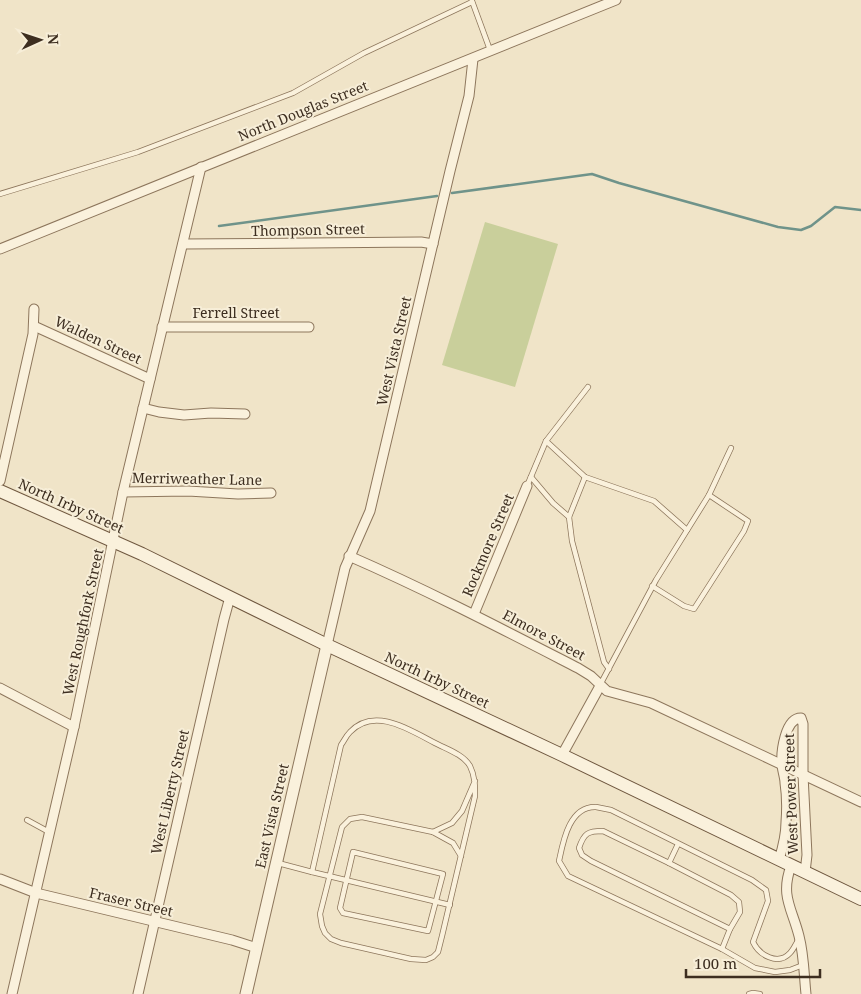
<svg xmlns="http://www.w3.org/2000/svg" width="861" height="994" font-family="'Noto Serif',serif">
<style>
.green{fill:#c9cf9b}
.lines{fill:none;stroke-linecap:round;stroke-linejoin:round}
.stream{stroke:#6f938a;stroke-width:2.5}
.service-casing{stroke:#8d765c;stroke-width:6}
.minor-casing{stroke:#8d765c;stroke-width:11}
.tertiary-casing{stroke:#8d765c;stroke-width:13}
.secondary-casing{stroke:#6f573f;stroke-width:14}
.service{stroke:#faf1dc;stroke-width:4.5}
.minor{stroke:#faf1dc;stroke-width:9}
.tertiary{stroke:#faf1dc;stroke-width:11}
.secondary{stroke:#faf1dc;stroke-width:12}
.labels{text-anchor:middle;stroke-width:4;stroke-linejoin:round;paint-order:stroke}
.street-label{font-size:14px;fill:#3d2e20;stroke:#f7eed8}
</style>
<rect width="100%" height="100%" fill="#f0e4c8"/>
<polygon class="green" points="485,222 558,244 515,387 442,365"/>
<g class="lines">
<g class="stream">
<polyline points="452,193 592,174 619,183 778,227 801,230 811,226 835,207 861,210"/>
<polyline points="219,226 437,196"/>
</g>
<defs>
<g id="service">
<polyline points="472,1 490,50"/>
<polyline points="0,194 138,152 293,93 364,53 472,2"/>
<polyline points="588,387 546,441 585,477 654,501 687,530"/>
<polyline points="531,477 553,503 569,517"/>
<polyline points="585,477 569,517 572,541 604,662 609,669"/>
<polyline points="527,486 546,441"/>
<polyline points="652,586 684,606 694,609 744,531 748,521 709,495"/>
<polyline points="600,685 656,580 709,495 731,448"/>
<polyline points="27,820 49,832"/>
<polyline points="433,832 453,843 461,856"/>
<path d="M 678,844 L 669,863 L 603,831 C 588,831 584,833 579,848 L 582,855 L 591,861 L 730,929 L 722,949"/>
<polygon points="353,852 443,874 428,931 343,913 340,908"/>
<path d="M 278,863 L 312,872 L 341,745 C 344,741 346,736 350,732 C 374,706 410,730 435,743 C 446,749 463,754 470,766 C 475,776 475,786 475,796 L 442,936 L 438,952 L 433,957 L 426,960 L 411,959 L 341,943 L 331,939 L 325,933 L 322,926 L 320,914 L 342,827 L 350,819 L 362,817 L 433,832 L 452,823 L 462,811 L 475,781"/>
<polyline points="669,863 731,895 739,902 740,912 730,929"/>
<polyline points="312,872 450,905"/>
<path d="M 799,939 C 796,943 794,949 790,953 C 778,966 759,955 753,942 L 768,901 L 766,890 L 752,880 L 611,810 C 606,809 601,808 596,807 C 569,806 563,842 559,861 L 568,876 L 722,949 L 755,968 L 775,972 L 790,970 L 803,965"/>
<polyline points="749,994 753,993 760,994"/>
</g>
<g id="minor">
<polyline points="183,244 421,242 433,244"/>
<polyline points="0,249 616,0"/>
<polyline points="34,326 150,379"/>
<polyline points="162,327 309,327"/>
<polyline points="143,408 159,412 184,415 211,413 245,414"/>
<polyline points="0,481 33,334 34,309"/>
<polyline points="123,492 188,491 238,494 271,493"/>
<path d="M 349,556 C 427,590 502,629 578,668 L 591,676 L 607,691 L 651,703 L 861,802"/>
<polyline points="474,614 527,486"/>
<polyline points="327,645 345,568 370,511 450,171 469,96 473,59"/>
<polyline points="0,688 74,727"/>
<polyline points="562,755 600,686"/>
<path d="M 779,860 C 783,847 786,835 786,822 C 787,809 787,796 785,783 C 785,777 782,770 782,764 C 781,752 785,718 801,718 L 803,724 L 803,775 L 807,855 L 805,872"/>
<path d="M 791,866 C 780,896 792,908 799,936 C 804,955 804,975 806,994"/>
<polyline points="0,879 36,893 232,940 257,948"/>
<polyline points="12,994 74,727 123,492 201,167"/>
<polyline points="138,994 224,619 230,597"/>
</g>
<polyline id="tertiary" points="246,994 327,645"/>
<polyline id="secondary" points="0,491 142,554 327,645 562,755 861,899"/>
</defs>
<use href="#service" class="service-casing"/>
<use href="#minor" class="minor-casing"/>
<use href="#tertiary" class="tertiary-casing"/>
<use href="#secondary" class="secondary-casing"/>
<use href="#service" class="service"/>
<use href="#minor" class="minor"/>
<use href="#tertiary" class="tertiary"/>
<use href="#secondary" class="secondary"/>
</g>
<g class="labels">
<g class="street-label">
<text transform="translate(303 111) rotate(-22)" y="5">North Douglas Street</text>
<text transform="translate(308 230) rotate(-1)" y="5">Thompson Street</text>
<text x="236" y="318">Ferrell Street</text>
<text transform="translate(98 340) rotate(25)" y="5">Walden Street</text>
<text transform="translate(394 351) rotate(-77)" y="5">West Vista Street</text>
<text transform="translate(197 479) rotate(1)" y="5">Merriweather Lane</text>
<text transform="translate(71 506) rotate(24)" y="5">North Irby Street</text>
<text transform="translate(488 545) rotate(-67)" y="5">Rockmore Street</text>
<text transform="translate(83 622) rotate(-78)" y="5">West Roughfork Street</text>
<text transform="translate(544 635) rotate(28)" y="5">Elmore Street</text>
<text transform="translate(437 680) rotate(25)" y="5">North Irby Street</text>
<text transform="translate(170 792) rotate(-77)" y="5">West Liberty Street</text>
<text transform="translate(791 794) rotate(-92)" y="5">West Power Street</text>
<text transform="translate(272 816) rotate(-77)" y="5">East Vista Street</text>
<text transform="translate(131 902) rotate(13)" y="5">Fraser Street</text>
</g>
</g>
<g transform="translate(40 40) rotate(87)" stroke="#f7eed8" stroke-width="4" paint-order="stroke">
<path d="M0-4L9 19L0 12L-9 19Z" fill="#3d2e20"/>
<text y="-8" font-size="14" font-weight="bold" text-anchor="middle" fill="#3d2e20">N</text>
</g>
<path d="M686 969v8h134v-8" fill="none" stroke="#3d2e20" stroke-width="2.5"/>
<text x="694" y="969" font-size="15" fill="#3d2e20" stroke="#f7eed8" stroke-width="4" paint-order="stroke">100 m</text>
</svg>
